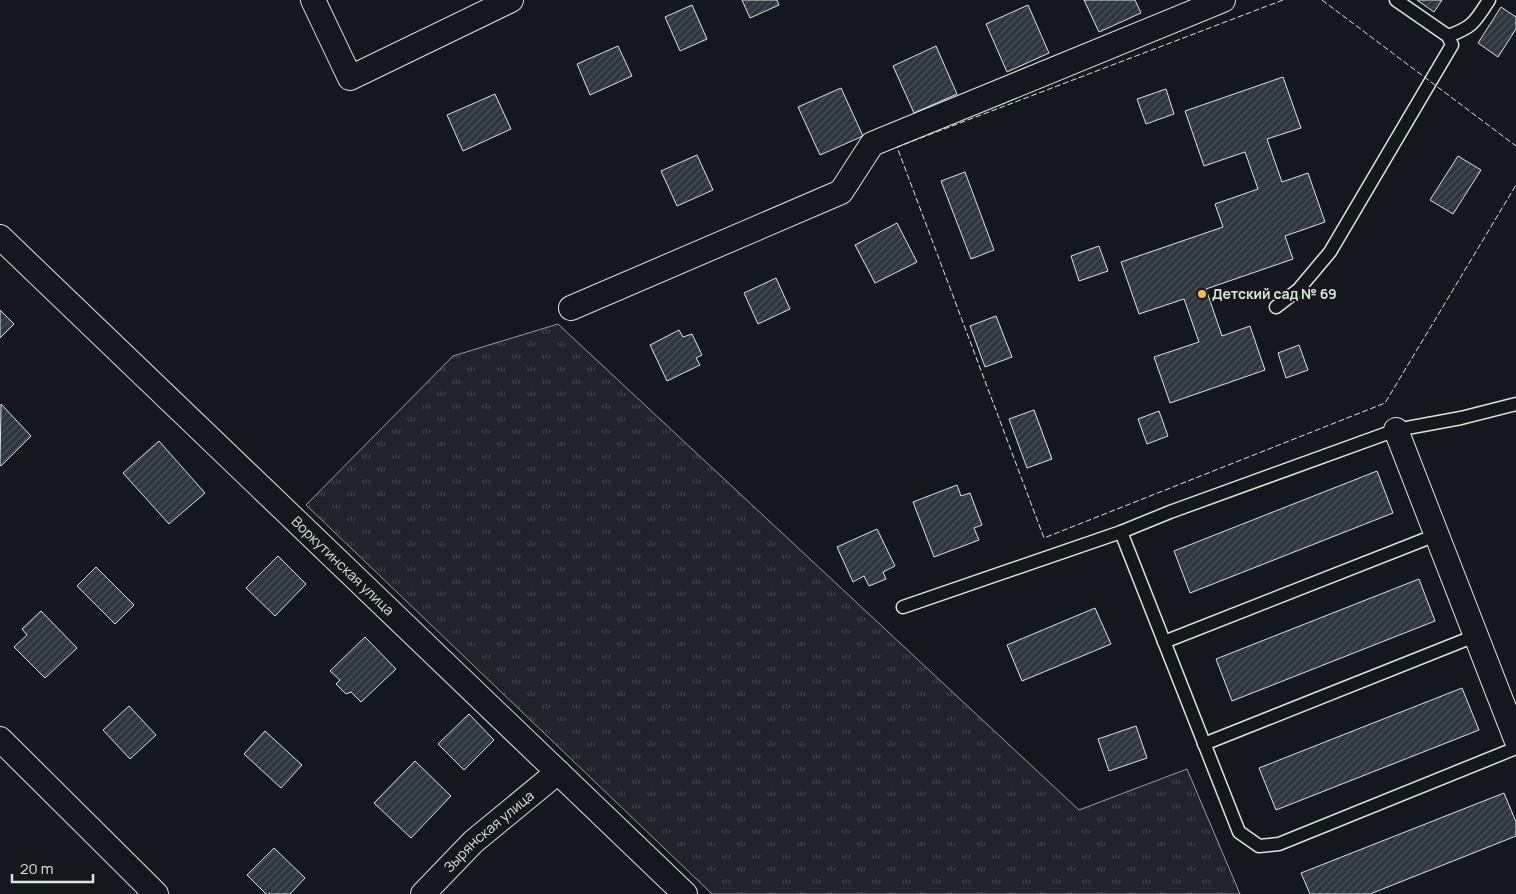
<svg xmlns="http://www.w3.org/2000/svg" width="1516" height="894" font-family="Manrope,sans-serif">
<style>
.grass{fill:url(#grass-tufts);stroke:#939e99}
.building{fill:url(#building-hatch);stroke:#d8e6dc}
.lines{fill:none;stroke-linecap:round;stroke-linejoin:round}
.service-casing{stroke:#d8e6dc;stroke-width:15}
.minor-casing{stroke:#d8e6dc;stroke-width:26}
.service{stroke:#14181c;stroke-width:12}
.minor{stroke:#14181c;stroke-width:24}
.fence{stroke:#d8e6dc;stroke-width:1;stroke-dasharray:6 2.5;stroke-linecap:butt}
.poi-dot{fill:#ffb74d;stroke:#14181c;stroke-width:2}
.labels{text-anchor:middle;stroke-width:4;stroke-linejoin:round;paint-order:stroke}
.poi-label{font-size:14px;font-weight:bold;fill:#d8e6dc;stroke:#14181c;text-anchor:start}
.street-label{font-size:14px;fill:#d8e6dc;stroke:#14181c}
</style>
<defs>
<pattern id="grass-tufts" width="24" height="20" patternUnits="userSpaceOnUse" patternTransform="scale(1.25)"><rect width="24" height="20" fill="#202428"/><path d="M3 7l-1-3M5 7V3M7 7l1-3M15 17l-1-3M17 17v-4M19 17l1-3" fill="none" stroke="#404447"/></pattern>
<pattern id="building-hatch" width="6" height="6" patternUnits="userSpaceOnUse" patternTransform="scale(1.25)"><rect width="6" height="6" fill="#2c363c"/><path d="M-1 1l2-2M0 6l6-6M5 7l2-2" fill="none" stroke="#4a5358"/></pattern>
</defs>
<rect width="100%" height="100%" fill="#14181c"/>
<polygon class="grass" points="558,324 1079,810 1187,769 1240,894 712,894 306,505 453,356"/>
<g class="building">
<polygon points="742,0 777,0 779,5 750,18"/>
<polygon points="1084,0 1135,0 1141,13 1099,32"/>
<polygon points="1417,0 1442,0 1434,12"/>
<polygon points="692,5 707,39 680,51 665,17"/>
<polygon points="1028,5 1049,53 1007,72 986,24"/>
<polygon points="1501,7 1516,17 1516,29 1498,57 1478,43"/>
<polygon points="618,46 632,76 590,95 577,64"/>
<polygon points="936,46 957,94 914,113 893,66"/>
<polygon points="1283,77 1301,128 1267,139 1282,182 1308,173 1325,222 1285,236 1293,259 1206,289 1222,336 1250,326 1265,370 1170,403 1154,357 1199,342 1184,299 1139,314 1121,262 1223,227 1215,204 1258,189 1245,152 1204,166 1185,111"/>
<polygon points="841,88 863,136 820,155 798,107"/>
<polygon points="1166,89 1174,114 1146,124 1137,99"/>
<polygon points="495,94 511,129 463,151 447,115"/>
<polygon points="697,155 713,190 677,206 661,171"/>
<polygon points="1458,156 1481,170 1453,214 1430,200"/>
<polygon points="965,172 994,250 971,259 941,181"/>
<polygon points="897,223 917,262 875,283 855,245"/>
<polygon points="1099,246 1108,271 1079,281 1071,256"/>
<polygon points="776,278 790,309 758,324 744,293"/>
<polygon points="0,310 14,324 0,338"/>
<polygon points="996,316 1012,357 985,367 970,326"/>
<polygon points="679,330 683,337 692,334 702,355 696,358 700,365 667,381 650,345"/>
<polygon points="1299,345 1308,370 1286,378 1278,353"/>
<polygon points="1,404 31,436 1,466 0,465"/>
<polygon points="1034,410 1052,459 1027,468 1009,419"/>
<polygon points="1159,411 1168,436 1147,444 1138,419"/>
<polygon points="159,441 205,493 169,524 123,473"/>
<polygon points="1377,471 1393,513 1190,593 1174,551"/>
<polygon points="957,485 961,496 970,493 982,525 974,528 979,540 934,557 913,502"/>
<polygon points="877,529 895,566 883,572 886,579 869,586 864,576 853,582 837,547"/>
<polygon points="278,556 306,584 275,616 246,588"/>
<polygon points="96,567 134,605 115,624 77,586"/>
<polygon points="1419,579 1435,621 1232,701 1216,659"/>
<polygon points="1095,608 1111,644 1022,681 1007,645"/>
<polygon points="41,611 77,648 45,678 14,647 27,635 22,629"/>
<polygon points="365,637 396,669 361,702 351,692 346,694 336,684 340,680 330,671"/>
<polygon points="1462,688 1479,730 1276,810 1259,768"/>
<polygon points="129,706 156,735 130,759 103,730"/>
<polygon points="469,714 494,740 464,770 438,744"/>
<polygon points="1136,726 1147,758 1109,771 1098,739"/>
<polygon points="265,731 302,765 281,788 244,754"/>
<polygon points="415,761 451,796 411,838 374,803"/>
<polygon points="1504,793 1516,822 1516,836 1370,894 1310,894 1301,873"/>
<polygon points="274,848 305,878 290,894 266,894 247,875"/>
</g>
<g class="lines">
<defs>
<g id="service">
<path d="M 1448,36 C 1473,27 1475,22 1489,0"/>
<polyline points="1276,307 1298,290 1330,252 1452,45 1448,36 1396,0"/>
<polyline points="1121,532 1239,832 1259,846 1279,844 1516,748"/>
<polyline points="903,607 1121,532 1170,512 1396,430 1461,418 1516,404"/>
<polyline points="1164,642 1436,535"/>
<polyline points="1204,744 1475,636"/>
</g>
<g id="minor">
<polyline points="313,0 350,78 511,0"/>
<path id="s1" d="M 0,237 L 685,894"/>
<polyline points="571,308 841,192 872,144 1223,0"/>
<polyline points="1396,430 1516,739"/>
<polyline points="0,739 156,894"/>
<path id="s2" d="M 423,894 L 473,842 L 558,772"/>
</g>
</defs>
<use href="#service" class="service-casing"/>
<use href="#minor" class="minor-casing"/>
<use href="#service" class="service"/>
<use href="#minor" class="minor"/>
<g class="fence">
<polyline points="1283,0 897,147 1044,538 1385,403 1516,185"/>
<polyline points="1322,0 1516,146"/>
</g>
</g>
<circle class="poi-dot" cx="1202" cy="294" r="5"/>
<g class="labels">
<g class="poi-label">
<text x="1212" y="299">Детский сад № 69</text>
</g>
<g class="street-label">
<text dy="5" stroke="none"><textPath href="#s1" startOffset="475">Воркутинская улица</textPath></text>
<text dy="5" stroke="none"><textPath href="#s2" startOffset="91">Зырянская улица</textPath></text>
</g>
</g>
<path d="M12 874v8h81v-8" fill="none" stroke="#d8e6dc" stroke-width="2.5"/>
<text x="20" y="874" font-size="15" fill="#d8e6dc" stroke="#14181c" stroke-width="4" paint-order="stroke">20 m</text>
</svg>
